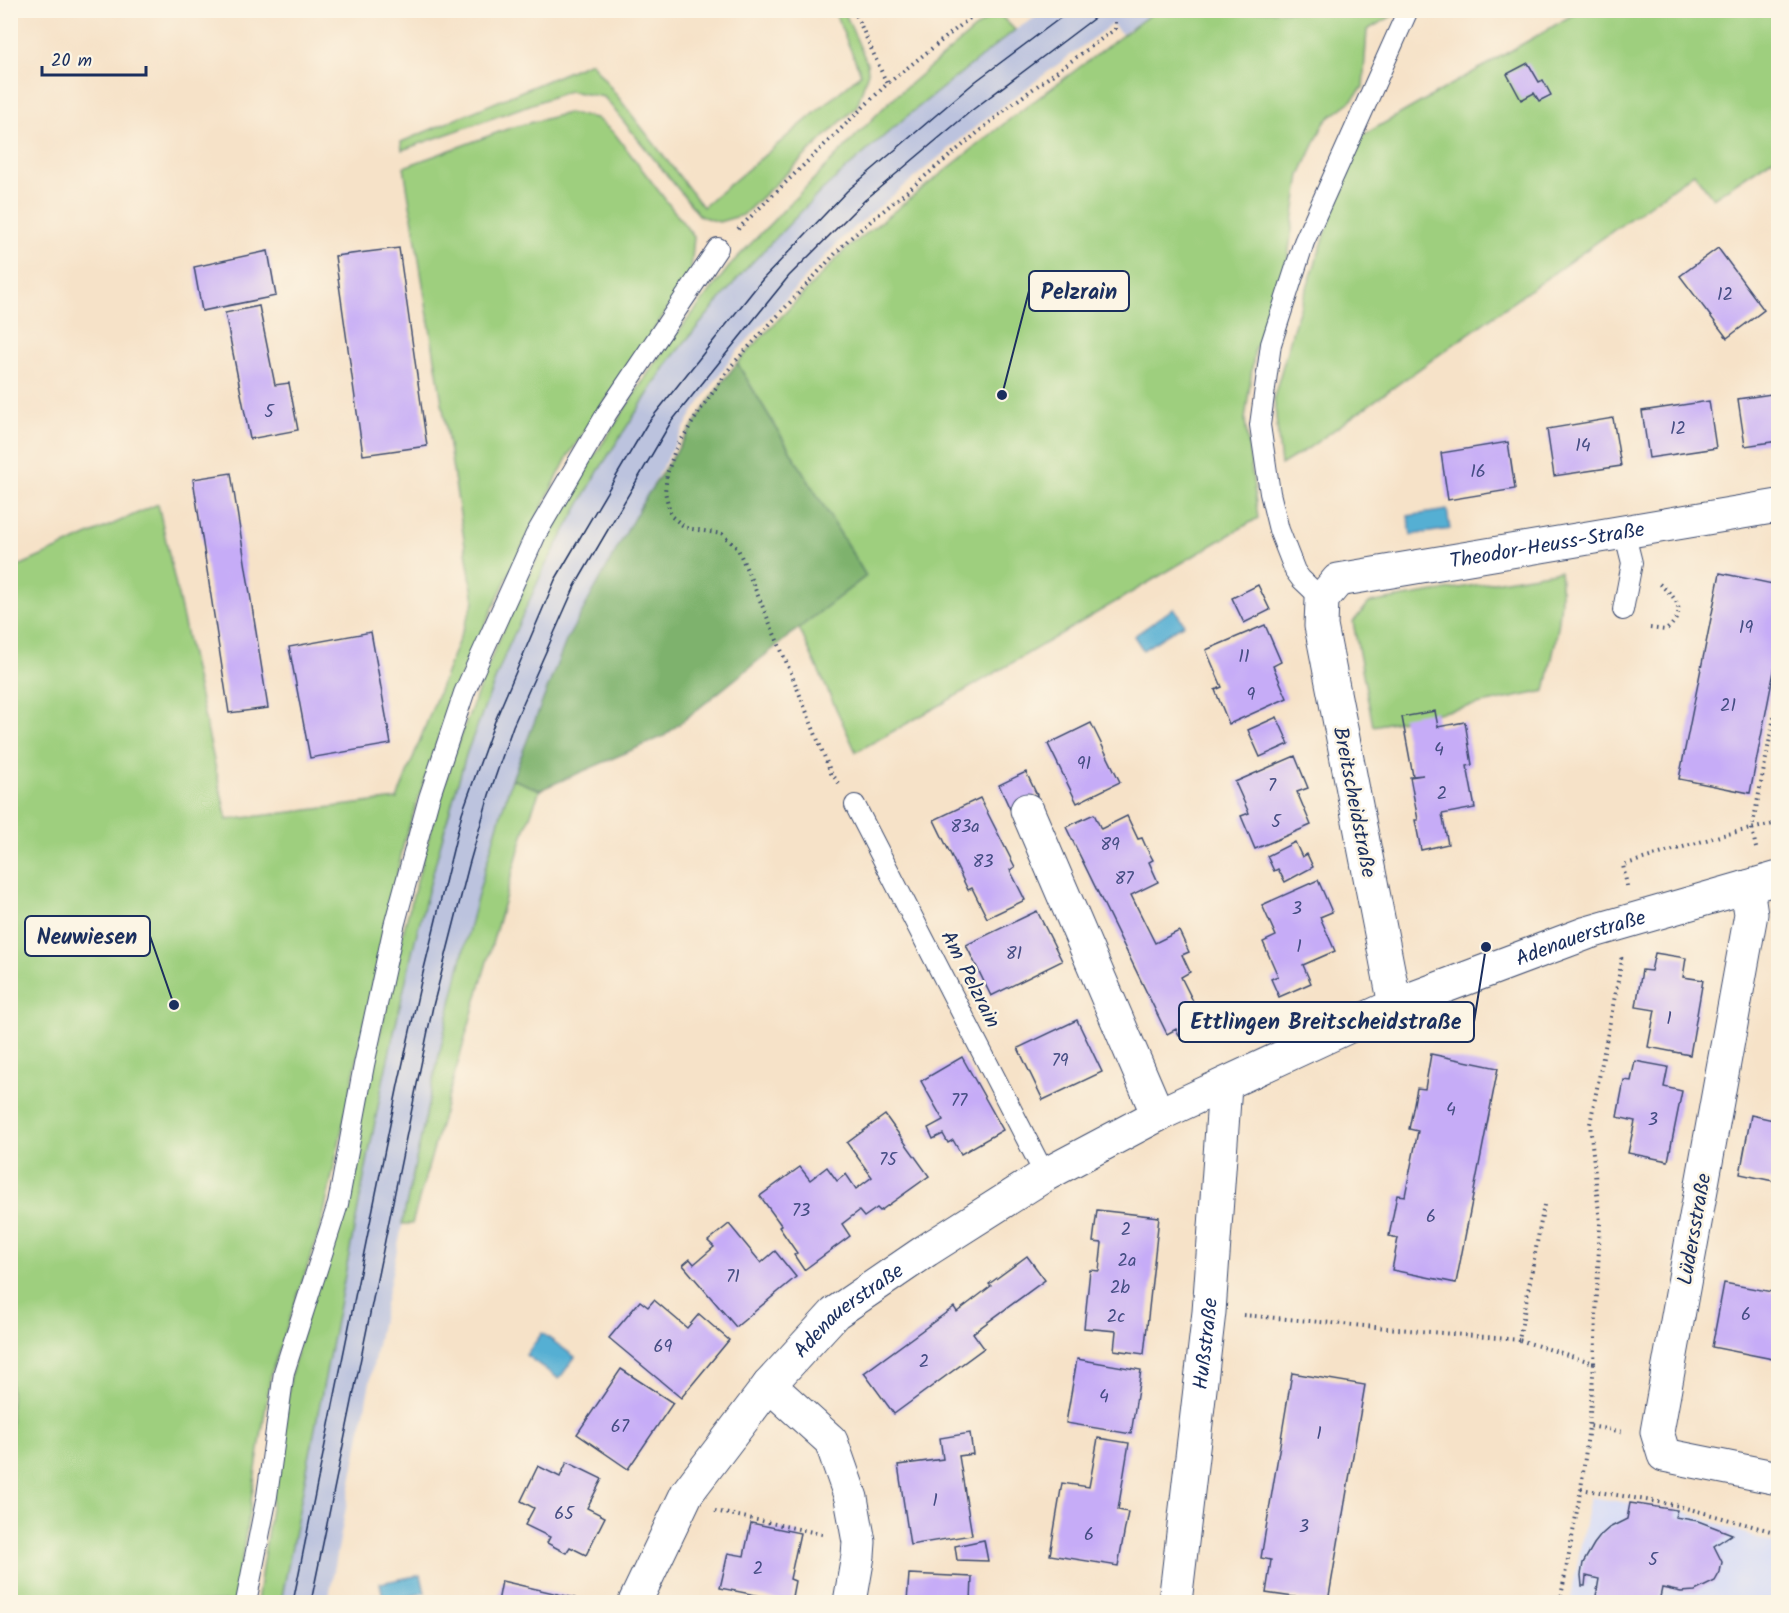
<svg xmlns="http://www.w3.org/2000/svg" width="1789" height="1613" font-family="Kalam,sans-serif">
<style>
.built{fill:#d2d9f9}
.industrial{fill:#bcc3de}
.green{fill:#9ecf7e;stroke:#5c7f6e;stroke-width:1.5}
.forest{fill:#7eb26d;stroke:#4c7066;stroke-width:1.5}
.water{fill:#55afd3;stroke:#386f98;stroke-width:1.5}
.building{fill:#c6acf7}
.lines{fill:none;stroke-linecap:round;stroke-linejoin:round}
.lane-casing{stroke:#3c4a6e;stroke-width:22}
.street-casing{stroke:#3c4a6e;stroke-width:35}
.path{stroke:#3c4a6e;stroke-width:4;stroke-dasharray:1.5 4.5;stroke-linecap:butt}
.lane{stroke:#fff;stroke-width:20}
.street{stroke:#fff;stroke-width:33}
.tram{stroke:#1b2f5e;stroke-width:1.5}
.labels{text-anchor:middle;stroke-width:5;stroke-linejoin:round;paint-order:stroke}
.number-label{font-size:18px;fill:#464e84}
.street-label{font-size:21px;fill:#1b2f5e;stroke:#fcf5e5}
.leader{fill:none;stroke:#1b2f5e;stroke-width:2}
.callout-dot{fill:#1b2f5e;stroke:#fcf5e5;stroke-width:2}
.callout{fill:#fcf5e5;stroke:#1b2f5e;stroke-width:2}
.callout-label{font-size:22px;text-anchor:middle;font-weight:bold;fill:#1b2f5e}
</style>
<rect width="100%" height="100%" fill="#fcf5e5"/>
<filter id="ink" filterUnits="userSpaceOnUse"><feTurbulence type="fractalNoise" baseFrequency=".0167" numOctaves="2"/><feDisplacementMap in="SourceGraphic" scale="12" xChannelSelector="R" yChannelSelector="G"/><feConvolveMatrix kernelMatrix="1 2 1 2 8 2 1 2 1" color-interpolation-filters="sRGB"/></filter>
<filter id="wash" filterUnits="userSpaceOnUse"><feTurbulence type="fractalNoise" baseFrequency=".008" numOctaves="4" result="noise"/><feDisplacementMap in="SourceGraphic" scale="24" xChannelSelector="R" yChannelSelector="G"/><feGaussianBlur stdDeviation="1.35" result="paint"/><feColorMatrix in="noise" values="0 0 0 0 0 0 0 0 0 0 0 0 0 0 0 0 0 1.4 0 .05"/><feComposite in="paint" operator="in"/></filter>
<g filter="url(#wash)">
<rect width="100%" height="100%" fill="#f6e2c8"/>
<polygon class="built" points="1590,1497 1683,1511 1761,1539 1778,1544 1778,1602 1570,1602"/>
<polygon class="industrial" points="1046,11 1155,11 1122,34 1112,24 985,119 844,236 732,357 692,414 566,641 512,779 496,829 456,980 382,1319 328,1602 281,1602 383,1081 415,940 446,824 467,752 506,652 544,568 599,470 669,361 744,271 822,190 906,117 1015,30"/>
<g class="green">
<polygon points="834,11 844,11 867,63 868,72 857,106 743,215 719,222 700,216 604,97 569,91 402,150 401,142 591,62 703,207 861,74"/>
<polygon points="996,11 1015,30 906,117 822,190 744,271 669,361 599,470 544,568 506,652 467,752 446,824 415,940 383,1081 281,1602 257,1602 291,1374 373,1064 402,936 433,822 456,748 495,648 535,563 589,464 660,355 733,262 890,101"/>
<polygon points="1155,11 1401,11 1367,30 1363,87 1350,102 1325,121 1300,175 1287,263 1266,338 1255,347 1245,420 1258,518 942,704 856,752 799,628 866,576 737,363 844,251 1010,119"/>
<polygon points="1579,11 1778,11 1778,155 1713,198 1694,173 1307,449 1281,465 1274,397 1294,326 1358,138 1540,34"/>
<polygon points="568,113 596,118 615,134 694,237 691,270 676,297 568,456 513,565 454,692 404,842 321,1227 271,1374 235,1602 11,1602 10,570 158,504 227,820 397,799 474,601 404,167 510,128"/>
<path d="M 1560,571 C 1565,610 1553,652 1545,691 L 1373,726 L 1353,622 L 1369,603 Z"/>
<path d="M 512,779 L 540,790 L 524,832 L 412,1224 L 402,1224 C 435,1074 465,924 512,779 Z"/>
</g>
<polygon class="forest" points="737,363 866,576 799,628 664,736 540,790 512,779 566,641 644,500 720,385"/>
<g class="water">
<polygon points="1447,510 1450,529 1411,535 1408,516"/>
<polygon points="1174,608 1184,624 1143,650 1134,636"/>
<polygon points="542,1333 575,1357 559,1379 526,1355"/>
<polygon points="421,1575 425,1593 384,1601 380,1583"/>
</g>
<g id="blocks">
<g class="building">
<polygon points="1528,63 1539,82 1543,80 1551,95 1539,101 1534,93 1521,100 1507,74"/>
<polygon points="399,248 427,446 363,455 335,256"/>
<polygon points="1718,248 1764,310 1727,338 1680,276"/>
<polygon points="268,251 276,296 202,311 194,267"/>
<polygon points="259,306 275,385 289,383 298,430 250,439 225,313"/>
<polygon points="1778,393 1778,441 1745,446 1738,399"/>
<polygon points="1709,401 1716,448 1649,458 1642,411"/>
<polygon points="1613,418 1621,466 1554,476 1547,429"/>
<polygon points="1508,442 1515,489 1448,500 1441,453"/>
<polygon points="231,473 268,708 229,713 193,479"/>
<polygon points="1720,573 1778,585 1778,651 1750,793 1679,779"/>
<polygon points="1258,585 1270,610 1244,623 1232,598"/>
<polygon points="1265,625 1281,662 1273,666 1287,698 1229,724 1215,690 1222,687 1206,650"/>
<polygon points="371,632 391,744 310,758 289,647"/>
<polygon points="1435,711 1438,727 1465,722 1472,765 1467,766 1475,808 1442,814 1448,844 1421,850 1415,820 1418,820 1410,777 1423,775 1413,776 1402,717"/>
<polygon points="1277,717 1289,744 1260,757 1248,730"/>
<polygon points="1091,723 1120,782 1077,803 1048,744"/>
<polygon points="1295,756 1308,788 1297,792 1311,825 1255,849 1241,816 1249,813 1235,782"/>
<polygon points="1026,772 1037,795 1010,809 999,785"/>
<polygon points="980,798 1015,867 1010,870 1025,900 987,918 972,888 968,890 934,820"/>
<polygon points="1094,814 1101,829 1127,816 1138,839 1142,838 1146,847 1153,860 1149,862 1158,882 1131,895 1155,943 1179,931 1189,952 1182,955 1190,972 1181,977 1201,1017 1190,1023 1192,1028 1179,1035 1176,1029 1167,1034 1066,827"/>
<polygon points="1295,842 1302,857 1307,854 1313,867 1285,882 1278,869 1274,871 1267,856"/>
<polygon points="1318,880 1332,912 1320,917 1335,951 1303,965 1311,983 1279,997 1271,979 1278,976 1263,942 1276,936 1262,905"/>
<polygon points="1037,911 1062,961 991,996 966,945"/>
<polygon points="1655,953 1686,958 1683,977 1703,980 1690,1055 1648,1047 1655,1010 1636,1007 1642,970 1651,971"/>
<polygon points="1077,1020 1102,1072 1043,1100 1018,1048"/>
<polygon points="1431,1054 1498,1068 1456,1283 1392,1270 1398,1238 1389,1236 1397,1195 1405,1196 1418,1131 1409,1129 1417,1088 1425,1089"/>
<polygon points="962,1057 1003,1130 961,1154 953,1140 948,1143 943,1134 933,1139 928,1128 943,1120 921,1081"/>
<polygon points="1635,1061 1668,1067 1664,1087 1682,1091 1668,1161 1628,1153 1635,1121 1617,1117 1624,1080 1631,1081"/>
<polygon points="885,1115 929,1176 880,1211 877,1208 864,1217 859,1211 842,1224 850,1236 804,1270 794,1255 797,1253 779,1227 781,1225 760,1196 800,1167 810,1180 827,1167 837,1181 846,1174 856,1189 872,1177 847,1143"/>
<polygon points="1751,1115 1778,1121 1778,1182 1740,1174"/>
<polygon points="1097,1210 1159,1217 1144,1354 1114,1350 1116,1331 1084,1328 1090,1270 1099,1271 1102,1243 1093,1242"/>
<polygon points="729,1224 761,1263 775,1251 796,1277 736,1327 683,1265 690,1259 694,1264 714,1247 708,1241"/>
<polygon points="1027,1256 1045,1280 973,1333 984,1348 894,1414 864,1373 954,1307 957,1312 991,1286 989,1284"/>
<polygon points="1724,1283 1778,1293 1778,1360 1712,1347"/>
<polygon points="654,1300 687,1328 699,1314 729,1340 681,1398 609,1338 640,1301 648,1307"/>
<polygon points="1077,1359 1141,1370 1131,1434 1066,1423"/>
<polygon points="621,1369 673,1403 628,1469 577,1434"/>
<polygon points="1292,1373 1365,1385 1328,1602 1266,1593 1271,1560 1261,1558"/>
<polygon points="970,1433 973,1454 959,1456 972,1535 910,1545 898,1465 943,1459 940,1438"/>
<polygon points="1098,1438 1129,1443 1118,1510 1128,1512 1118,1566 1050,1555 1062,1483 1089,1487"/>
<polygon points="567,1462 602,1479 587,1508 605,1517 586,1555 570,1547 566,1553 547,1543 550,1537 525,1525 534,1508 521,1501 538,1466 560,1477"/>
<polygon points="1630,1503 1677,1510 1675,1517 1698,1521 1732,1534 1714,1546 1722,1562 1720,1572 1715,1581 1695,1591 1681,1592 1662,1588 1659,1602 1595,1602 1599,1579 1586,1576 1585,1586 1582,1586 1581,1575 1583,1563 1594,1544 1601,1535 1609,1528 1627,1519"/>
<polygon points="751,1523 800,1533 790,1579 795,1581 791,1602 720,1588 728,1553 744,1556"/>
<polygon points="984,1540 988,1561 957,1560 955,1546"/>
<polygon points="909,1574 972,1577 971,1602 907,1602"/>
<polygon points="502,1581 575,1598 574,1602 498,1602"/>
</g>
</g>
</g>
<g filter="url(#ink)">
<use href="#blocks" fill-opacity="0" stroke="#3c4a6e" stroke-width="1.5"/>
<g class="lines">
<defs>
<g id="lane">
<polyline points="1322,599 1301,579 1295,571 1279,530 1270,493 1260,425 1271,344 1304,242 1408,10"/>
<polyline points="1623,610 1632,563 1624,531"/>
<polyline points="855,805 1045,1175"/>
<polyline points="246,1602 267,1496 284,1372 338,1204 364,1065 394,926 429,798 464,693 536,534 607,413 718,248"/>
</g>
<g id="street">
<polyline points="1027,810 1158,1115"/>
<polyline points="1747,887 1751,914 1657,1432 1664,1455 1778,1478"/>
<path id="s1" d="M 1395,1005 L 1321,626 L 1322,599 L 1338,580 L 1778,506"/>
<polyline points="769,1385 831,1441 851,1498 859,1542 858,1556 850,1602"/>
<path id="s2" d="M 635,1602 L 687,1493 L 769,1385 L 835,1313 L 927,1250 L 1045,1175 L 1158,1115 L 1395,1005 L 1587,933 L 1778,878"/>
<path id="s3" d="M 1175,1602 L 1209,1312 L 1225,1085"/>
</g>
</defs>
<use href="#lane" class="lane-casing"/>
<use href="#street" class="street-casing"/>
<g class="path">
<polyline points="854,10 887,84"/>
<polyline points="738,229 887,84 980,10"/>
<path d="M 1650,628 L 1666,630 C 1690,610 1675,597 1657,582"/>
<polyline points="839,783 831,773 791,673 738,549 722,534 686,528 671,516 665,492 667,474 675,450 701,409 732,365 848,240 1011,105 1115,29 1115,21"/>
<polyline points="1756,848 1752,829 1778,697"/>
<polyline points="1627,886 1623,865 1723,835 1778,823"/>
<polyline points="1544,1205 1519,1340 1594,1363 1589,1426"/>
<polyline points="1243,1315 1519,1340"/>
<polyline points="1594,1363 1600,1223 1590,1124 1622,960 1621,957"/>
<polyline points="1581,1489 1675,1505 1778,1533"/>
<polyline points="715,1511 822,1534"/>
<polyline points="1560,1602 1581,1489 1589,1426 1625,1432"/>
</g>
<use href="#lane" class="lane"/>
<use href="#street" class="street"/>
<g class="tram">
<polyline points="293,1602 398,1085 422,977 462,813 495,721 555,580 647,424 762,280 847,191 976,81 1071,10"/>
<polyline points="311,1602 433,1006 469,865 489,795 513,726 575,586 671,422 789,276 865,200 971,111 1105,10"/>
</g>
</g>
</g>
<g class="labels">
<g class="number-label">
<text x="1725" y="300">12</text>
<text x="269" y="417">5</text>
<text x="1678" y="434">12</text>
<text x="1583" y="451">14</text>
<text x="1478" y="477">16</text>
<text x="1746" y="633">19</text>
<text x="1244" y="662">11</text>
<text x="1251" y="700">9</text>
<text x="1728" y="711">21</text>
<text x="1439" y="755">4</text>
<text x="1084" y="769">91</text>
<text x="1272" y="791">7</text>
<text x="1442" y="799">2</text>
<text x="1276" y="827">5</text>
<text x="965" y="832">83a</text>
<text x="1110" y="850">89</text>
<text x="983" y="867">83</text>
<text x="1124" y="884">87</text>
<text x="1297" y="914">3</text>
<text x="1299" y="952">1</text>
<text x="1014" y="959">81</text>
<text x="1669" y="1024">1</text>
<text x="1060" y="1066">79</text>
<text x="959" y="1106">77</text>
<text x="1451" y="1115">4</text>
<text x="1653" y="1125">3</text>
<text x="888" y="1165">75</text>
<text x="801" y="1216">73</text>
<text x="1431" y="1222">6</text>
<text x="1126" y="1235">2</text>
<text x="1127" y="1266">2a</text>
<text x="733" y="1282">71</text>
<text x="1120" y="1293">2b</text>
<text x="1746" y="1320">6</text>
<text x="1116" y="1322">2c</text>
<text x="663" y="1352">69</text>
<text x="924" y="1367">2</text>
<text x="1104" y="1402">4</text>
<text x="620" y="1432">67</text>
<text x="1319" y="1439">1</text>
<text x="935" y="1506">1</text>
<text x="564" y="1519">65</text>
<text x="1304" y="1532">3</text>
<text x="1089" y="1540">6</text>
<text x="1653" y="1565">5</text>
<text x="758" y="1574">2</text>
</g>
<g class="street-label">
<text dy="7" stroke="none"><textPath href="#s1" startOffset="650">Theodor-Heuss-Straße</textPath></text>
<text transform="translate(1355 802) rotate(79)" y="7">Breitscheidstraße</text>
<text dy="7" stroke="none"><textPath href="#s2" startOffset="1192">Adenauerstraße</textPath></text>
<text transform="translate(971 979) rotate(63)" y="7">Am Pelzrain</text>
<text transform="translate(1694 1229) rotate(-80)" y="7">Lüdersstraße</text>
<text dy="7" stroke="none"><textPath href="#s2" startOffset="366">Adenauerstraße</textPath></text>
<text dy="7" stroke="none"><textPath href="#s3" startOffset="260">Hußstraße</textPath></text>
</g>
</g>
<path class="leader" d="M1002 395L1029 291M174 1005L150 936M1486 947L1474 1022"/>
<g class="callout-dot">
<circle cx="1002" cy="395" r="6"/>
<circle cx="174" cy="1005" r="6"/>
<circle cx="1486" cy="947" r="6"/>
</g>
<g class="callout">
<rect x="1029" y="271" width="100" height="40" rx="6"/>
<rect x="25" y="916" width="125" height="40" rx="6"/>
<rect x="1179" y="1002" width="295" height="40" rx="6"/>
</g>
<g class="callout-label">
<text x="1079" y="299">Pelzrain</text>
<text x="87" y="944">Neuwiesen</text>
<text x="1326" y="1029">Ettlingen Breitscheidstraße</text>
</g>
<rect width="1789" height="1613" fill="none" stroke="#fcf5e5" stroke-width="36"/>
<path d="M42 66v9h104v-9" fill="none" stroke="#1b2f5e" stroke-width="3"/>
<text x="51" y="66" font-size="18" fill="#1b2f5e" stroke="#fcf5e5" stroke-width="4.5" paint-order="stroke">20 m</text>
</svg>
